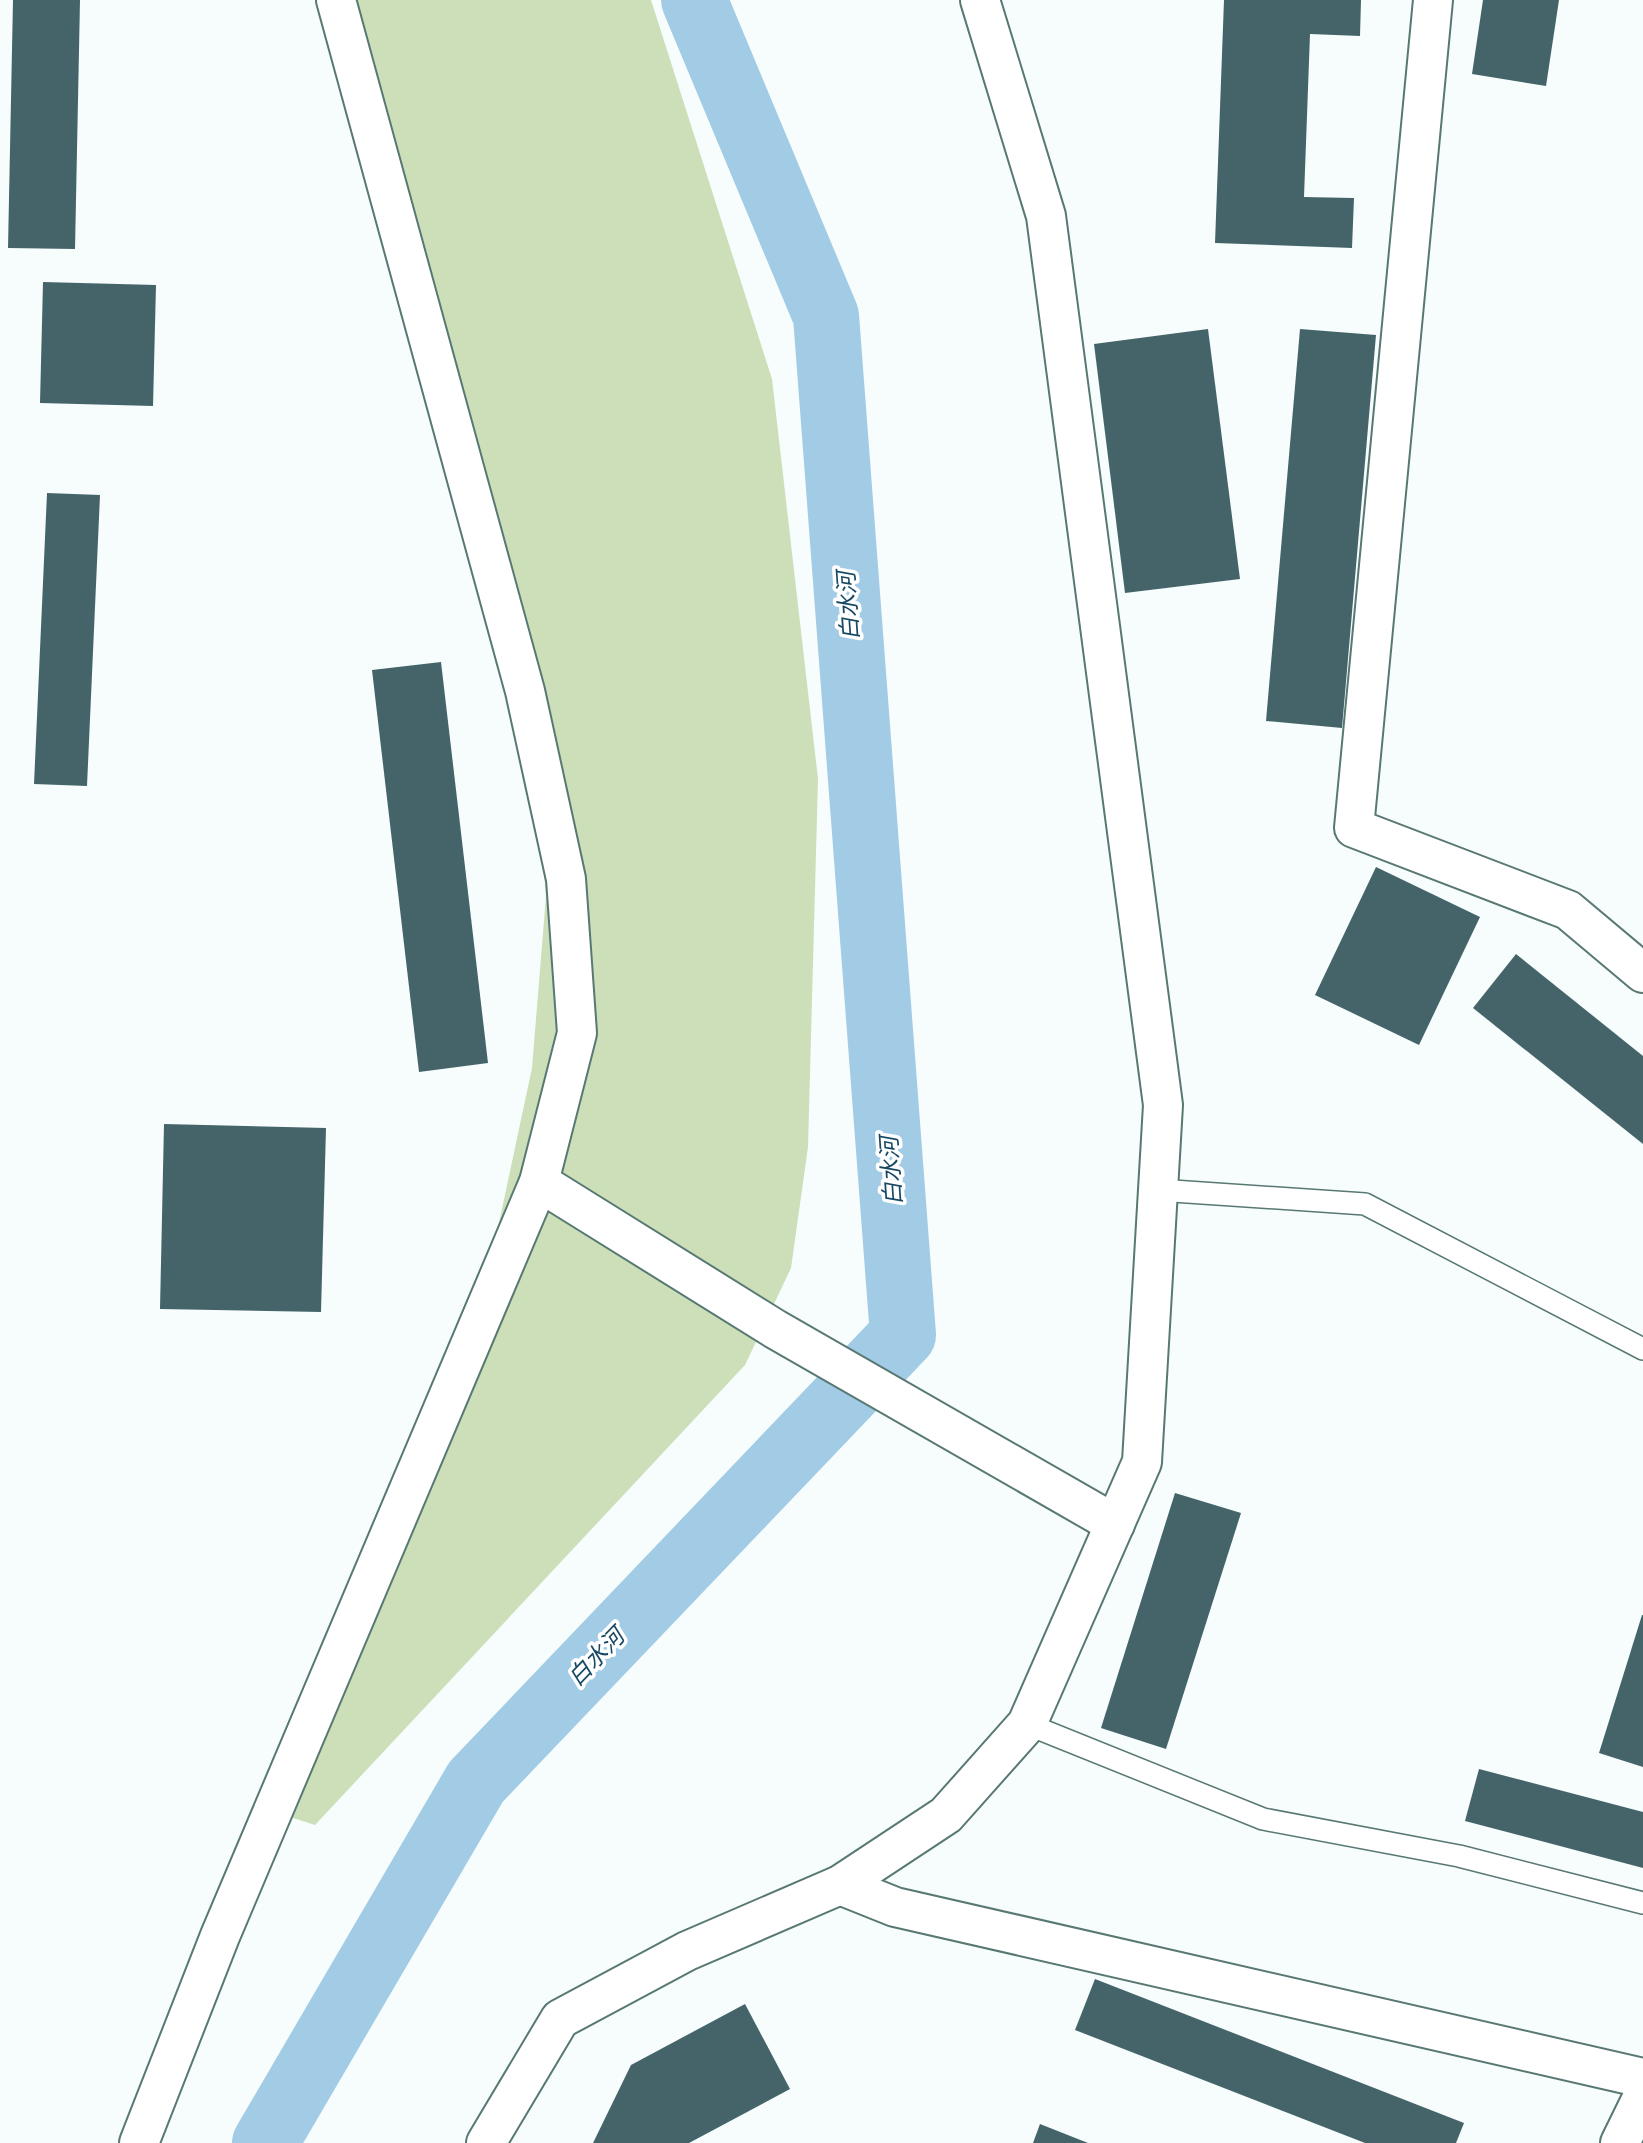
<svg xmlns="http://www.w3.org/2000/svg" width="1643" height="2143" font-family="Karla,'Noto Sans SC',sans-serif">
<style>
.green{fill:#ccdfb9}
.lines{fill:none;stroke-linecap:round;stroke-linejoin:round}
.river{stroke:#a2cbe5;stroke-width:66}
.building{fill:#45646a}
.lane-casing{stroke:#587873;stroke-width:24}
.street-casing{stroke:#587873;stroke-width:42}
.secondary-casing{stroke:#587873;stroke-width:42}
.highway-casing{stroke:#587873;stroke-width:42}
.lane{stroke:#fff;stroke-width:21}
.street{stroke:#fff;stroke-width:38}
.secondary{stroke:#fff;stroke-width:38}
.highway{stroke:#fff;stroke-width:38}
.labels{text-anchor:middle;stroke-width:7;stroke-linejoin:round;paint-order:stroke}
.water-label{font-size:23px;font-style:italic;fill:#174964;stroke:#fff}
</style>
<rect width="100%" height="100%" fill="#f6fdfc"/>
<polygon class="green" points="340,0 651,0 772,379 818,779 808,1147 791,1268 745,1365 315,1825 265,1809 483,1298 532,1068 546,896 523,623"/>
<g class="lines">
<polyline class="river" points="265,2143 476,1782 903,1335 826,316 694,0"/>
</g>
<g class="building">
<polygon points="13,0 80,0 75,249 8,248"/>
<polygon points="1224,0 1361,0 1360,36 1310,34 1304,197 1354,198 1352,248 1215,243"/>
<polygon points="1483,0 1559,0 1546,86 1472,74"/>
<polygon points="43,282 156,285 153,406 40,403"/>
<polygon points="1208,329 1240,579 1125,593 1094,344"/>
<polygon points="1300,329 1376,335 1342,728 1266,721"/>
<polygon points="47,493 100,495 87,786 34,784"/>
<polygon points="441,662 488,1063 419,1072 372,670"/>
<polygon points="1376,867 1480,917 1419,1045 1315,995"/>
<polygon points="1516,954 1643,1056 1643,1144 1473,1008"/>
<polygon points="164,1124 326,1128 321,1312 160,1309"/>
<polygon points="1175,1493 1241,1513 1166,1749 1101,1728"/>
<polygon points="1642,1615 1643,1615 1643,1767 1599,1753"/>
<polygon points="1479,1769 1643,1812 1643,1868 1465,1821"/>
<polygon points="1095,1979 1464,2123 1456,2143 1365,2143 1075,2030"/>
<polygon points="745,2004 790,2089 689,2143 593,2143 631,2065"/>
<polygon points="1040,2124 1088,2143 1033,2143"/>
</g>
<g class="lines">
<defs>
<g id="lane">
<polyline points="1158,1190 1365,1204 1643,1349"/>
<polyline points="1027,1724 1263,1819 1459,1856 1643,1903"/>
</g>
<g id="street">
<polyline points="1433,0 1354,828 1568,910 1643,973"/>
<polyline points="539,1182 775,1329 1115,1524"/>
<polyline points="840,1885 895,1907 1643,2078"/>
</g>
<g id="secondary">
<polyline points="139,2143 220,1936 539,1182 577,1033 566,879 525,691 336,0"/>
<polyline points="1620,2143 1643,2096"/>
</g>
<polyline id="highway" points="486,2143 560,2019 687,1951 840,1885 946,1815 1027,1724 1142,1462 1163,1105 1046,216 980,0"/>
</defs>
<use href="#lane" class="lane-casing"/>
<use href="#street" class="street-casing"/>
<use href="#secondary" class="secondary-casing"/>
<use href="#highway" class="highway-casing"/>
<use href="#lane" class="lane"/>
<use href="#street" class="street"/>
<use href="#secondary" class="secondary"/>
<use href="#highway" class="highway"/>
</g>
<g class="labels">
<g class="water-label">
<text transform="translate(848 606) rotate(-94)" y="8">白水河</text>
<text transform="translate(891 1171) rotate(-94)" y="8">白水河</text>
<text transform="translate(596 1657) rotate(-46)" y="8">白水河</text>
</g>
</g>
</svg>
